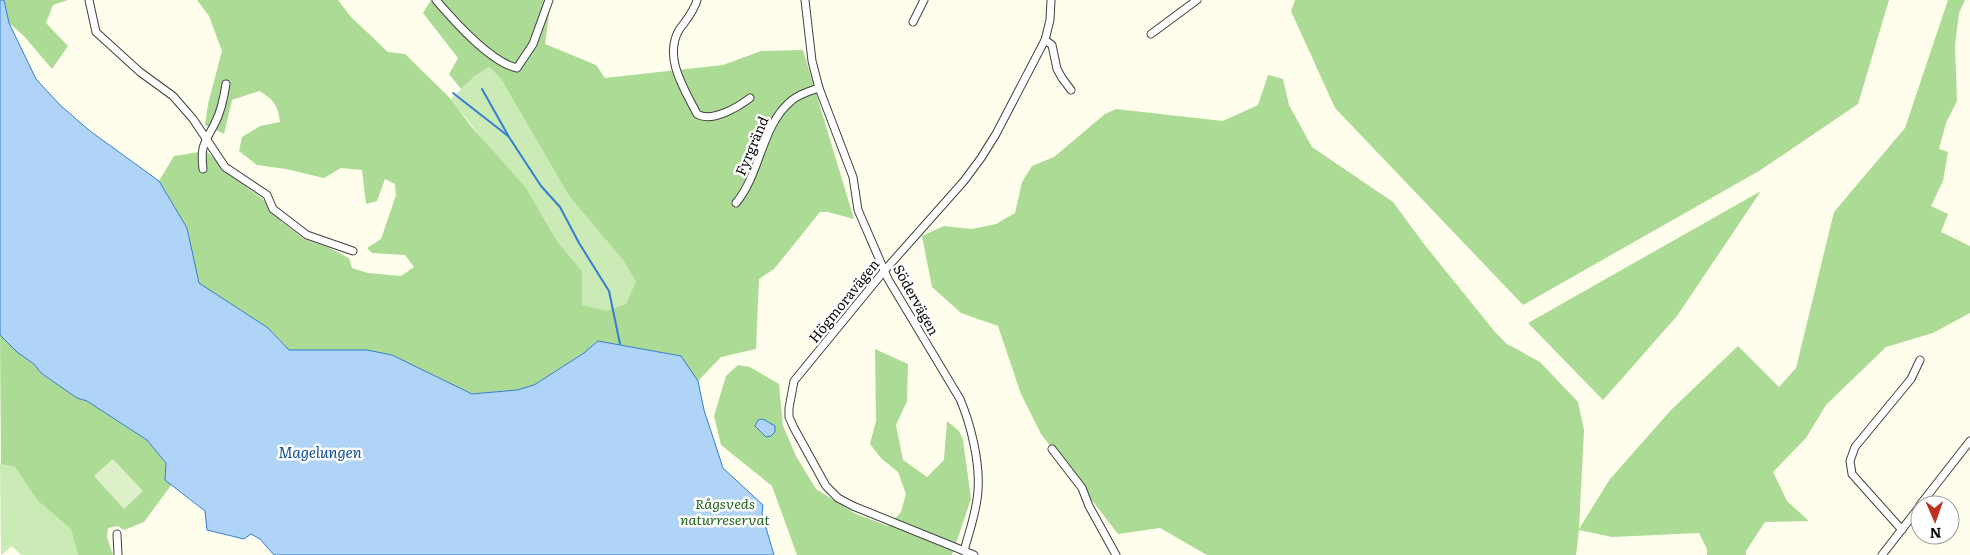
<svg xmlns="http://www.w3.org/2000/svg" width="1970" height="555" font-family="Literata,serif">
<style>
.green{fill:#caeab6}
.forest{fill:#abdb94}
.pitch{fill:#ddf1c8}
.water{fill:#b0d4f8;stroke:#357ed1}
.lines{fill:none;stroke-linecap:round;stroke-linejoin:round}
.stream{stroke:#357ed1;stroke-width:2}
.minor-casing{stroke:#404040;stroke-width:9}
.minor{stroke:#fff;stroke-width:7}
.labels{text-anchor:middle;stroke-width:5;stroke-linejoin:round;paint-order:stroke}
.street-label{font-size:14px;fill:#0d0d0d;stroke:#fff}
.park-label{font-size:14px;font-style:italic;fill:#21661c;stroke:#fff}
.water-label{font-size:15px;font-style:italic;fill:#1351a2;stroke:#fff}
</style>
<rect width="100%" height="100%" fill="#fffeed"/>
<g class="green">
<polygon points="489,67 501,79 569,196 623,260 681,356 598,341 582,305 582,271 557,241 542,215 451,99 475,76"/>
<polygon points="0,462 1,464 15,467 37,500 71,529 78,555 21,555 12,546 1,555"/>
</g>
<g class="forest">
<polygon points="4,0 68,0 53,5 46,23 68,46 52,69 24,36 9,23"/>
<path d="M 197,0 L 338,0 L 351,17 L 388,52 L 405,54 L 451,99 L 470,125 L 526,188 L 557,241 L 582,271 L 582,305 L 607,311 L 626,304 L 636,282 L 623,260 L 569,196 L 501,79 L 489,67 L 475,76 L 461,89 L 449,74 L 458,58 L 423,13 L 431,0 L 551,0 L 545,44 L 596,65 L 605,78 L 723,65 L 761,51 L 803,50 L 854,219 L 828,212 L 820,212 L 774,269 L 759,279 L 756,349 L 721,357 L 698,381 L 680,356 L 598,341 L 584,353 L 534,385 L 517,390 L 471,394 L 392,355 L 367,350 L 289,350 L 268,328 L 198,283 L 187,228 L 159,181 L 174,156 L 206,151 L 244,185 L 264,200 L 282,222 L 304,239 L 330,248 L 349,258 L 352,268 L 368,273 L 401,276 L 414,267 L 405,255 L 372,253 L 367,248 L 381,239 L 396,195 L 395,184 L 385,179 L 377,201 L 366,204 L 362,170 L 341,168 L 324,178 L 286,169 L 257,165 L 239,151 L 242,137 L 260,126 L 280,122 C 278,106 274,99 259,91 L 232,100 L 224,134 L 205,125 L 208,104 L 222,51 L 209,16 Z"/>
<polygon points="1295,0 1889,0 1858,104 1759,171 1523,305 1335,108 1291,11"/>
<polygon points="1948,0 1965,0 1959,13 1955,46 1957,101 1946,123 1939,149 1948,152 1943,181 1931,206 1948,214 1941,232 1970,246 1970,313 1933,333 1886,347 1826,405 1806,438 1773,472 1787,501 1809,521 1765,522 1746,551 1746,555 1707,555 1707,549 1699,533 1612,537 1579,530 1576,555 1207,555 1160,528 1118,534 1041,434 1021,394 998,326 961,313 932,287 922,236 944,226 972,229 996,224 1015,213 1022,182 1032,166 1054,157 1105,114 1116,109 1223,121 1258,105 1268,75 1283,79 1289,105 1312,147 1393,202 1424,244 1495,332 1507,344 1540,362 1578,402 1584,430 1579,529 1610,479 1671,410 1738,346 1779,387 1796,368 1834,212 1905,128"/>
<polygon points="1761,191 1677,316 1603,400 1528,323"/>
<polygon points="0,335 17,352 34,364 41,373 77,398 87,401 147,440 166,463 165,480 172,484 144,522 124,530 118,526 108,528 107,537 113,555 78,555 71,529 37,500 15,467 1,464"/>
<polygon points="875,349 908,364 907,401 896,425 903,460 927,477 944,460 947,421 959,431 963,440 971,499 952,555 797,555 772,486 721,445 714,416 726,376 738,365 750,367 779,384 783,426 796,456 816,489 856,514 888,526 901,512 906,494 898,472 881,458 870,444 876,421"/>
</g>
<polygon class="pitch" points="113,459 143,491 124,509 94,476"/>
<g class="water">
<polygon points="0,0 4,0 9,23 36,79 60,105 90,131 159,181 187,228 199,283 268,328 289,350 367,350 392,355 472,394 517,390 534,385 584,353 598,341 681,356 698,381 704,410 723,468 763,505 762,514 774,555 274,555 260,539 251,534 244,539 207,530 205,511 165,480 166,463 147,440 87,401 77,398 41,373 34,364 17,352 0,335"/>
<polygon points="763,419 775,426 775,432 771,436 766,437 755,426 758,420"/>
</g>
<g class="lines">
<g class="stream">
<polyline points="482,89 509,137 541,186 560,207 579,243 609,291 620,344"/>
<polyline points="453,93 508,136"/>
</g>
<defs>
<g id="minor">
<polyline points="89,0 96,32 140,72 173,96 193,119 225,167 267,195 273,209 307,235 353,251"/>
<path d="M 436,0 C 454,21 490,62 517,68 L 533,44 L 549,0"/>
<path d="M 697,0 C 694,12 686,20 679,30 C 663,58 685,90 697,114 C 712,123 738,107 750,98"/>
<path d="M 805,0 L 812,61 L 819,88 L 853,177 L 858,210 L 888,279 L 960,399 C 971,425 980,462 978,490 C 977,511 969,532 964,551"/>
<polyline points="913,22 924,0"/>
<polyline points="1151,34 1197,0"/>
<polyline points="1045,40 1052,45 1057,69 1062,78 1071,90"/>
<path d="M 203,169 C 200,145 205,143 215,123 C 221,112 224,97 226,84"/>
<path d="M 736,203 C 761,173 761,126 791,101 C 799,94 810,91 819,88"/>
<polyline points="1052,449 1082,488 1089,506 1116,555"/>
<polyline points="1920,505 1970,441"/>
<polyline points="1902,530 1852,474 1850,461 1855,447 1911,379 1920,360"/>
<polyline points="117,534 118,555"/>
<polyline points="974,555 853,506 838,498 826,486 794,428 789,417 789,408 794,381 885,270 964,181 981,158 996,134 1045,40 1050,20 1051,0"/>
<polyline points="1882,555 1920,506"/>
</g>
</defs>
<use href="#minor" class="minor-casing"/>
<use href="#minor" class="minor"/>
</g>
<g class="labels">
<g class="street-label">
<text transform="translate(752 146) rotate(-67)" y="5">Fyrgränd</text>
<text transform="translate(916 300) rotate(61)" y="5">Södervägen</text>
<text transform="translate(844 301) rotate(-51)" y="5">Högmoravägen</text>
</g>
<g class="park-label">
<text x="725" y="509">Rågsveds<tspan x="725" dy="16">naturreservat</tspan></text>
</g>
<g class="water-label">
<text x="320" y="458">Magelungen</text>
</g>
</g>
<g transform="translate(1935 520) rotate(178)"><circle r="24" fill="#ffffff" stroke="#9e9e9e"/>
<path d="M0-4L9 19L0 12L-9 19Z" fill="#c12f21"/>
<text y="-8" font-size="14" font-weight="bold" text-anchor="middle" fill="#0d0d0d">N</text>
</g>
</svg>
